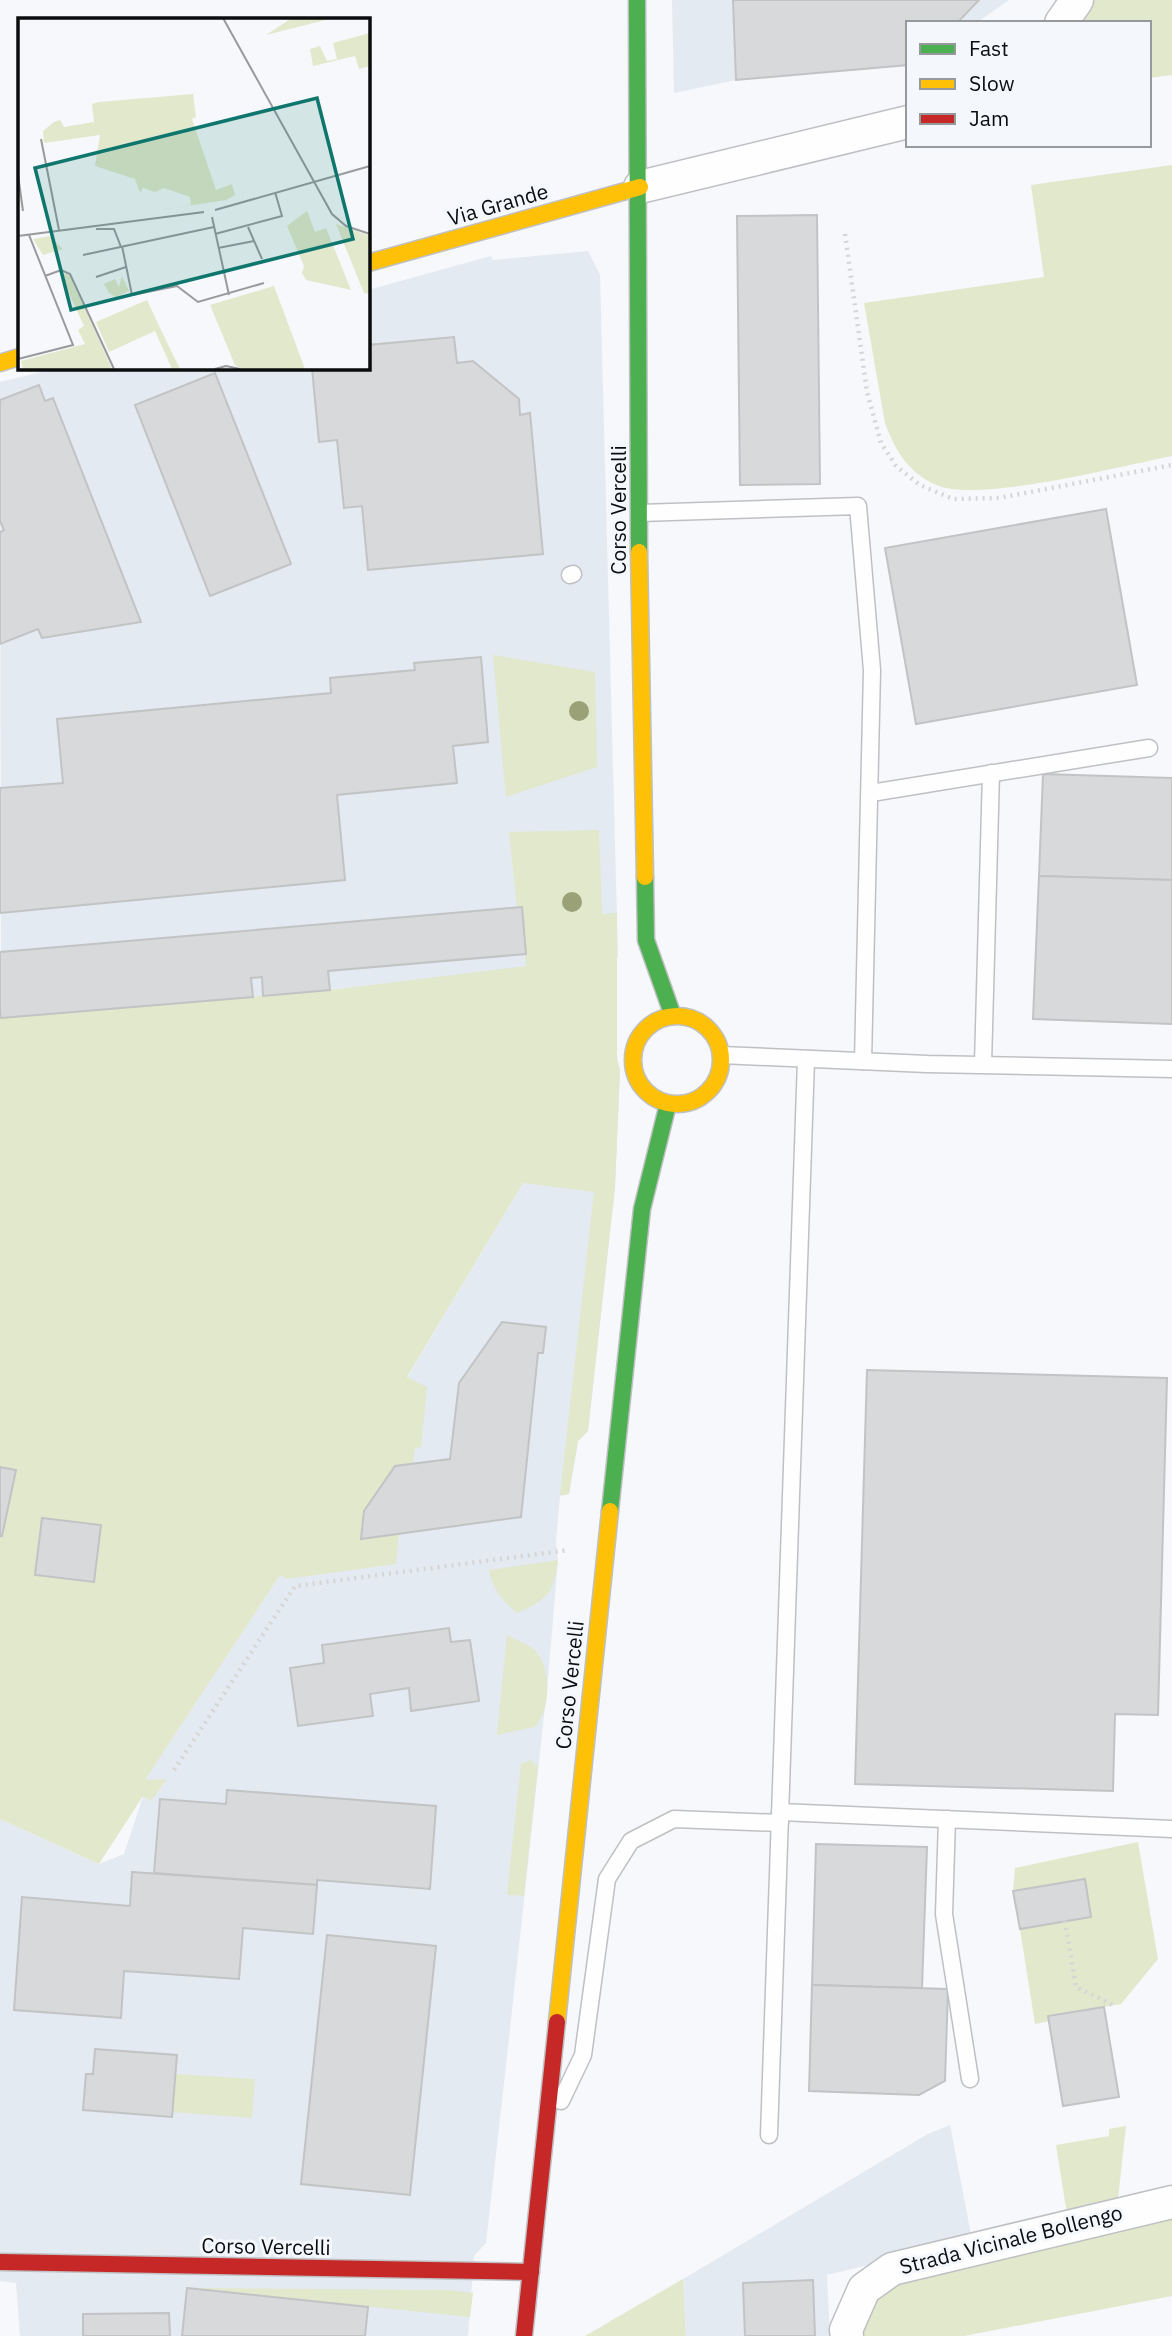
<svg xmlns="http://www.w3.org/2000/svg" width="1172" height="2336" font-family="'IBM Plex Sans',sans-serif">
<style>
.built{fill:#e4eaf1}
.green{fill:#e2e8cb}
.building{fill:#d8d9db;stroke:#c2c3c5;stroke-width:2}
.lines{fill:none;stroke-linecap:round;stroke-linejoin:round}
.lane-casing{stroke:#bfc0c3;stroke-width:19}
.street-casing{stroke:#bfc0c3;stroke-width:35}
.fast-casing{stroke:#bfc0c3;stroke-width:19}
.slow-casing{stroke:#bfc0c3;stroke-width:19}
.jam-casing{stroke:#bfc0c3;stroke-width:19}
.path{stroke:#d5d5d6;stroke-width:4.5;stroke-dasharray:2 5;stroke-linecap:butt}
.lane{stroke:#fefefe;stroke-width:16}
.street{stroke:#fefefe;stroke-width:32}
.fast{stroke:#4caf50;stroke-width:16}
.slow{stroke:#ffc107;stroke-width:16}
.jam{stroke:#c62828;stroke-width:16}
.tree{fill:#9ba177}
.labels{text-anchor:middle;stroke-width:6;stroke-linejoin:round;paint-order:stroke}
.street-label{font-size:21px;fill:#0b0c0e;stroke:#f4f8fd}
.inset-road{fill:none;stroke:#989a9c;stroke-width:2}
.view{fill:#0f766e;fill-opacity:0.15;stroke:#0f766e;stroke-width:3.5}
.inset-edge{fill:none;stroke:#0b0c0e;stroke-width:3.5}
</style>
<rect width="100%" height="100%" fill="#f6f8fb"/>
<g class="built">
<polygon points="672,0 1009,0 976,23 908,23 908,65 736,80 674,93"/>
<polygon points="588,251 600,275 618,957 330,990 1,1018 0,382 58,368 368,368 368,290 491,256 493,260"/>
<polygon points="620,1070 615,1187 588,1431 578,1441 569,1494 560,1496 556,1542 558,1560 548,1679 507,2056 486,2243 474,2256 468,2336 20,2336 16,2283 0,2281 0,1819 99,1864 124,1854 143,1796 165,1779 144,1781 280,1575 287,1579 523,1183"/>
<polygon points="950,2125 972,2240 827,2275 830,2336 686,2336 683,2279 926,2135"/>
</g>
<g class="green">
<polygon points="1091,0 1172,0 1172,75 1149,78 1149,23 1075,23"/>
<path d="M 1172,165 L 1172,456 C 1122,466 981,502 939,486 C 910,475 895,451 885,423 L 864,303 L 1044,277 L 1031,185 Z"/>
<polygon points="493,655 595,672 597,767 506,797"/>
<polygon points="599,830 602,914 617,913 617,1057 620,1070 615,1187 588,1431 578,1441 569,1494 560,1495 594,1192 523,1183 407,1377 427,1387 421,1448 415,1447 413,1464 395,1466 364,1510 361,1538 399,1533 396,1564 286,1579 280,1575 145,1780 167,1779 151,1801 143,1796 99,1864 0,1819 0,1013 2,1018 330,990 526,966 522,908 517,908 509,832"/>
<path d="M 558,1560 C 554,1594 546,1600 517,1613 C 502,1600 492,1589 489,1570 Z"/>
<path d="M 507,1635 C 515,1639 525,1643 532,1648 C 553,1664 551,1709 535,1727 L 497,1735 Z"/>
<polygon points="530,1760 538,1766 524,1896 507,1895 521,1764"/>
<polygon points="1138,1842 1158,1959 1121,2004 1049,2016 1050,2021 1035,2024 1020,1929 1091,1916 1085,1879 1013,1891 1015,1868"/>
<polygon points="175,2074 255,2079 252,2118 172,2112"/>
<polygon points="1126,2126 1118,2199 1067,2214 1056,2145 1109,2136 1109,2129"/>
<polygon points="1172,2215 1172,2296 964,2336 858,2336 869,2306 893,2284"/>
<polygon points="683,2279 686,2336 585,2336"/>
<polygon points="187,2288 448,2290 473,2293 470,2317"/>
</g>
<g class="building">
<polygon points="733,0 979,0 957,23 908,23 908,65 736,80"/>
<polygon points="817,215 820,484 740,485 737,216"/>
<polygon points="454,337 457,363 473,361 519,399 520,415 530,413 543,554 368,570 362,506 344,508 337,440 319,442 312,368 368,368 368,345"/>
<polygon points="215,373 291,564 210,596 135,405"/>
<polygon points="39,385 45,401 53,398 141,622 42,638 38,629 0,644 0,532 4,530 0,521 0,400"/>
<polygon points="1106,509 1137,685 916,724 885,548"/>
<polygon points="481,657 488,742 453,746 457,783 337,795 345,880 0,913 0,788 63,783 57,719 331,693 330,678 415,670 414,663"/>
<polygon points="1043,774 1172,778 1172,880 1039,876"/>
<polygon points="1039,876 1172,880 1172,1024 1033,1019"/>
<polygon points="522,907 526,954 328,971 330,990 263,996 262,977 251,978 253,997 1,1018 0,1013 0,952"/>
<polygon points="502,1322 546,1327 543,1353 538,1353 521,1517 361,1539 364,1511 395,1466 450,1459 459,1383"/>
<polygon points="867,1370 1167,1378 1158,1715 1115,1714 1113,1791 855,1784"/>
<polygon points="0,1467 16,1470 2,1536 0,1536"/>
<polygon points="42,1518 101,1525 94,1582 35,1575"/>
<polygon points="449,1628 451,1642 470,1640 479,1701 411,1711 409,1688 370,1694 373,1716 298,1726 290,1668 324,1663 322,1645"/>
<polygon points="227,1790 436,1806 430,1889 317,1880 317,1885 154,1873 160,1799 226,1804"/>
<polygon points="816,1844 927,1847 922,1988 812,1985"/>
<polygon points="132,1872 317,1885 313,1934 243,1928 239,1979 124,1971 121,2018 14,2010 22,1897 130,1906"/>
<polygon points="1085,1879 1091,1917 1020,1929 1013,1891"/>
<polygon points="327,1935 436,1946 410,2195 301,2184"/>
<polygon points="812,1985 948,1989 945,2081 919,2095 809,2091"/>
<polygon points="1104,2007 1119,2097 1063,2106 1048,2016"/>
<polygon points="95,2049 177,2055 172,2117 83,2110 86,2074 93,2074"/>
<polygon points="813,2280 815,2336 745,2336 743,2283"/>
<polygon points="187,2288 368,2307 365,2336 182,2336"/>
<polygon points="169,2313 170,2336 83,2336 83,2314"/>
</g>
<g class="lines">
<defs>
<g id="lane">
<polyline points="640,513 858,506 872,670 863,1061"/>
<polyline points="570,575 573,574"/>
<polyline points="871,793 1149,748"/>
<polyline points="721,1055 927,1064 1172,1069"/>
<polyline points="983,1064 991,773"/>
<polyline points="780,1812 1172,1829"/>
<polyline points="947,1819 944,1914 970,2079"/>
<polyline points="561,2101 583,2055 607,1879 631,1841 674,1819 780,1823"/>
<polyline points="769,2135 806,1060"/>
</g>
<g id="street">
<polyline points="1061,23 1077,0"/>
<polyline points="640,187 908,122"/>
<polyline points="847,2336 846,2330 864,2289 892,2269 1172,2202"/>
</g>
<g id="fast">
<polyline points="637,0 639,552"/>
<polyline points="645,877 646,940 673,1016"/>
<polyline points="610,1511 642,1209 668,1104"/>
</g>
<g id="slow">
<polyline points="368,263 640,187"/>
<polyline points="0,363 19,357"/>
<polyline points="639,552 645,877"/>
<circle cx="677" cy="1060" r="44"/>
<polyline points="557,2022 610,1511"/>
</g>
<g id="jam">
<polyline points="0,2262 531,2272"/>
<polyline points="524,2336 557,2022"/>
</g>
</defs>
<use href="#lane" class="lane-casing"/>
<use href="#street" class="street-casing"/>
<use href="#fast" class="fast-casing"/>
<use href="#slow" class="slow-casing"/>
<use href="#jam" class="jam-casing"/>
<g class="path">
<polyline points="845,234 867,392 881,443 896,466 920,485 953,499 999,498 1172,465"/>
<polyline points="174,1770 295,1586 569,1550"/>
<polyline points="1065,1921 1076,1987 1113,2005"/>
</g>
<use href="#lane" class="lane"/>
<use href="#street" class="street"/>
<use href="#fast" class="fast"/>
<use href="#slow" class="slow"/>
<use href="#jam" class="jam"/>
</g>
<g class="tree">
<circle cx="579" cy="711" r="10"/>
<circle cx="572" cy="902" r="10"/>
</g>
<g class="labels">
<g class="street-label">
<text transform="translate(498 205) rotate(-16)" y="7">Via Grande</text>
<text transform="translate(619 510) rotate(-90)" y="7">Corso Vercelli</text>
<text transform="translate(570 1685) rotate(-84)" y="7">Corso Vercelli</text>
<text transform="translate(1011 2240) rotate(-14)" y="7">Strada Vicinale Bollengo</text>
<text transform="translate(266 2247) rotate(1)" y="7">Corso Vercelli</text>
</g>
</g>
<g transform="translate(18 18)">
<rect width="352" height="352" fill="#f6f8fb"/>
<path d="M 274,0 L 315,0 L 248,17 ZM 352,15 L 352,48 L 341,51 L 337,38 L 295,48 L 292,31 L 302,28 L 309,43 L 319,41 L 315,25 ZM 175,76 L 178,99 L 174,101 L 198,172 L 214,166 L 217,177 L 208,182 L 136,193 L 173,187 L 172,179 L 146,170 L 137,174 L 125,170 L 122,175 L 117,161 L 77,148 L 82,117 L 26,125 L 25,113 L 36,104 L 42,102 L 46,109 L 76,104 L 74,86 L 81,84 ZM 289,193 L 297,214 L 308,210 L 333,272 L 288,262 L 284,255 L 286,248 L 269,208 ZM 318,206 L 352,218 L 352,276 L 346,275 ZM 32,218 L 45,231 L 25,237 L 15,221 ZM 41,254 L 52,258 L 94,351 L 5,351 L 3,343 L 67,326 L 60,312 L 66,308 ZM 104,258 L 111,273 L 98,279 L 91,275 L 86,266 L 97,261 L 101,269 ZM 256,268 L 287,351 L 224,351 L 217,347 L 192,287 ZM 129,282 L 142,310 L 162,351 L 154,351 L 137,313 L 91,334 L 78,304 Z" fill="#e2e8cb"/>
<path class="inset-road" d="M 205,0 L 314,196 L 328,208 L 352,216M 23,121 L 41,212M 0,157 L 5,193M 197,192 L 352,148M 194,199 L 211,277M 230,209 L 244,241M 78,211 L 96,211 L 103,229M 197,216 L 264,198 L 257,174M 0,218 L 186,194M 104,228 L 114,277 L 159,268 L 180,284 L 246,265M 200,230 L 236,223M 65,237 L 196,209M 27,258 L 43,252 L 52,256 L 96,351M 78,259 L 108,249M 0,341 L 55,327 L 11,217M 197,351 L 208,348 L 222,351"/>
<path class="view" d="M 299,80 L 335,221 L 53,292 L 17,150 Z"/>
<rect width="352" height="352" class="inset-edge"/>
</g>
<rect x="906" y="21" width="245" height="126" fill="#f4f8fd" stroke="#979a9d" stroke-width="2"/>
<rect x="920" y="44" width="35" height="10" fill="#4caf50" stroke="#979a9d" stroke-width="2"/>
<text x="969" y="56" font-size="21" fill="#0b0c0e">Fast</text>
<rect x="920" y="79" width="35" height="10" fill="#ffc107" stroke="#979a9d" stroke-width="2"/>
<text x="969" y="91" font-size="21" fill="#0b0c0e">Slow</text>
<rect x="920" y="114" width="35" height="10" fill="#c62828" stroke="#979a9d" stroke-width="2"/>
<text x="969" y="126" font-size="21" fill="#0b0c0e">Jam</text>
</svg>
